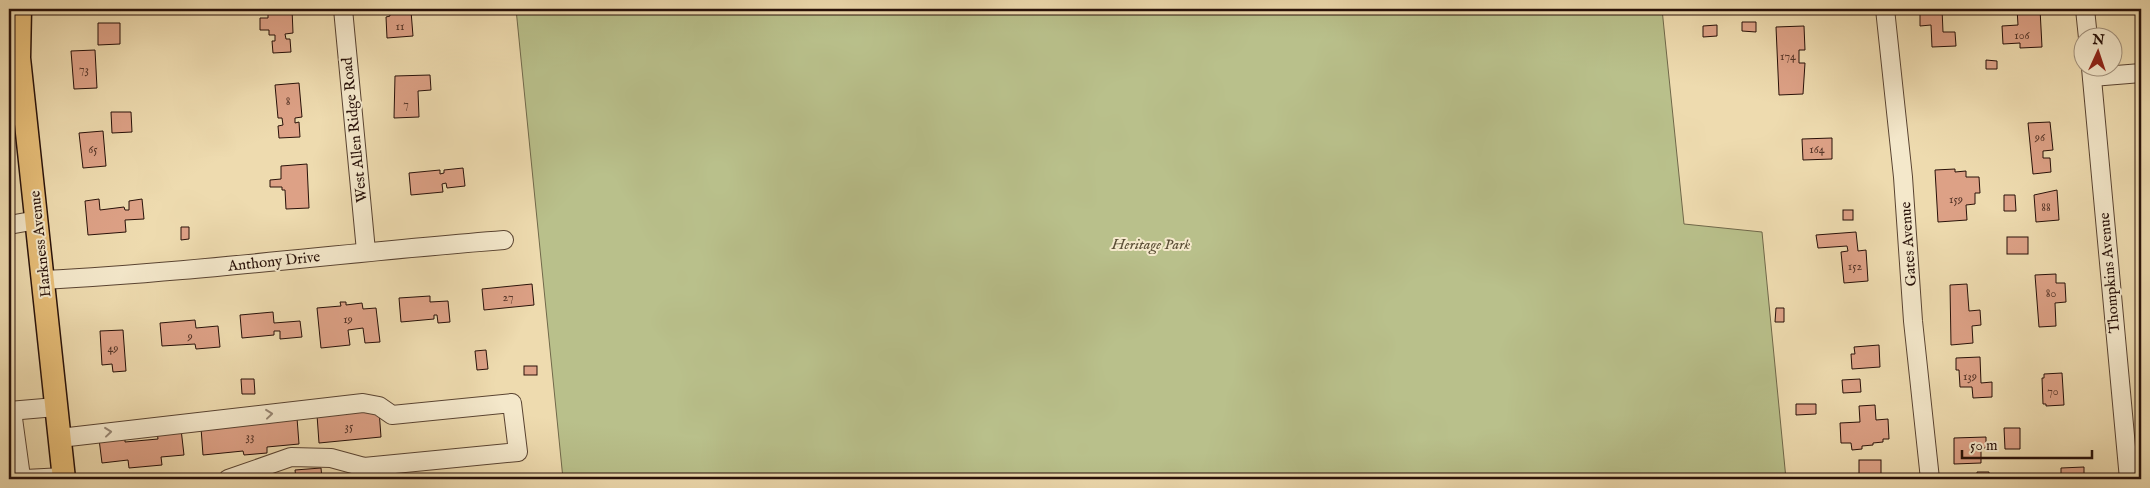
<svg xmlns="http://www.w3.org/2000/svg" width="2150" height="488" font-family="'IM FELL English',serif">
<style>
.green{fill:#b9c08b;stroke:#70684a}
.building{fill:#dda186;stroke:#281109}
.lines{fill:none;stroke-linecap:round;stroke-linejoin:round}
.minor-casing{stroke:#5a4432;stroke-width:20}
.major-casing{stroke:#281109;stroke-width:25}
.minor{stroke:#f4e8cb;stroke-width:18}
.major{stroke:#e7be78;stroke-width:22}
.oneway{stroke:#988774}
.labels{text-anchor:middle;stroke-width:4;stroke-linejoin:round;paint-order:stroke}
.number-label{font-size:12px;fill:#553528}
.street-label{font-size:15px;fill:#281109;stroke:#f4e8cb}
.park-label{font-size:15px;font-style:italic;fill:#5b4e36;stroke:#f4e8cb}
</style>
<rect width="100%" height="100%" fill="#eedbaf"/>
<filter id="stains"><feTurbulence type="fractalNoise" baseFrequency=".004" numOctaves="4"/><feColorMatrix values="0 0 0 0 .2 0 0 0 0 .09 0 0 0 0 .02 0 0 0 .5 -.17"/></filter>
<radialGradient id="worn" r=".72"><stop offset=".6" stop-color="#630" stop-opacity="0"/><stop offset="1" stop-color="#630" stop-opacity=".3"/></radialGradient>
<polygon class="green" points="516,9 1662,9 1684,224 1762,232 1786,479 563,479"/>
<g class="building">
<polygon points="268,9 292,9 293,33 285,34 286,39 290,39 291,52 273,53 272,41 275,41 275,35 269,35 269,30 260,30 260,18 268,18"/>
<polygon points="389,9 423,9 411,11 413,36 387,38 386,17 390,16"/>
<polygon points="1920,9 1942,9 1943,32 1955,32 1956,46 1932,47 1931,25 1920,26"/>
<polygon points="2017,9 2040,9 2042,47 2020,48 2020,43 2003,44 2002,26 2018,25"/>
<polygon points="1742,22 1756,22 1756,32 1742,31"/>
<polygon points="98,23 120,23 120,44 98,45"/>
<polygon points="1717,25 1717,36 1703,37 1703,26"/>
<polygon points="1804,26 1805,50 1799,50 1799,63 1805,63 1803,94 1779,95 1776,27"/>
<polygon points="95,50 97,88 74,89 71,51"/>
<polygon points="1986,60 1997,61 1997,69 1986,69"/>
<polygon points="430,75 431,90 418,91 419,117 394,118 395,76"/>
<polygon points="299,83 302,117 295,118 295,123 299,122 300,137 279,138 278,126 283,125 282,118 278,118 275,85"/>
<polygon points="111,112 131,112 132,132 112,133"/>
<polygon points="2137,113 2141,113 2141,134 2138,134"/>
<polygon points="2050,122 2053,150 2043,151 2043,158 2050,158 2051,172 2033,174 2028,123"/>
<polygon points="103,131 106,166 83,168 79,133"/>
<polygon points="1832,138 1832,159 1803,160 1802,139"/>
<polygon points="307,164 309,208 286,209 285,190 282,190 282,187 270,187 270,180 281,179 281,166"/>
<polygon points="463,168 465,186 447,188 446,183 442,184 443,192 411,195 409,173 440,170 440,174 444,173 444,170"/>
<polygon points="1955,169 1955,172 1966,171 1966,177 1979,177 1980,193 1975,193 1975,204 1966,205 1967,220 1938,222 1935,170"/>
<polygon points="2057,190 2059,220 2036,222 2034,195"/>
<polygon points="2004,195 2015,195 2016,211 2004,211"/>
<polygon points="99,199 100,210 124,207 125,210 129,210 129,201 142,199 144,219 125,220 126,232 88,235 85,201"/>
<rect x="1843" y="210" width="10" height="10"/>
<polygon points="181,227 189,227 189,239 181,240"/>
<polygon points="1856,232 1858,251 1866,250 1868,281 1844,283 1841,252 1848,251 1847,246 1818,248 1816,235"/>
<rect x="2007" y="237" width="21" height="17"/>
<polygon points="2056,274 2056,283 2065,283 2066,302 2055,303 2056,326 2039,327 2035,275"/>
<polygon points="532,284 534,305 484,310 482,289"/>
<polygon points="1967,284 1969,311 1980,310 1981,325 1972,326 1973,343 1951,345 1950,285"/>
<polygon points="430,296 430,302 448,301 450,322 438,323 437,315 434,315 434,319 401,322 399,298"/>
<polygon points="340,302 346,302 346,305 362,303 363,309 376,308 380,342 365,343 363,328 348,330 350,345 321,348 317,308 341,306"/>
<polygon points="1776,308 1784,308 1784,322 1775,322"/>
<polygon points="273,312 274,323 300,321 302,337 280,339 280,331 274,331 274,335 242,338 240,315"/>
<polygon points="195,320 196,328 218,326 220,347 196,349 195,344 162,346 160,323"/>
<polygon points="123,330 126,371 113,372 112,364 102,365 100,331"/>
<polygon points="1879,345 1880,367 1852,369 1851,354 1855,354 1854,347"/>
<polygon points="486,350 488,369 477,370 475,351"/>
<polygon points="1980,357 1981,383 1992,382 1992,397 1973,398 1972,387 1960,387 1959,370 1956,370 1956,358"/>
<rect x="524" y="366" width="13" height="9"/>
<polygon points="2062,373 2064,405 2046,406 2046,404 2043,404 2042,378 2044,378 2044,374"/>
<polygon points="241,379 254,379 255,394 242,394"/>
<polygon points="1860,379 1861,392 1843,393 1842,380"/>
<polygon points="1796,404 1816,404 1816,414 1796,415"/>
<polygon points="1875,405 1876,420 1888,419 1889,439 1883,439 1883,442 1873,443 1873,445 1862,446 1862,449 1852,450 1851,443 1841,443 1840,423 1860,422 1859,406"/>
<polygon points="379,410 381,437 319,443 317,415"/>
<polygon points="297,418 299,444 267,447 267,453 244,455 243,451 203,455 201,428"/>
<polygon points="2004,428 2020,428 2020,449 2005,449"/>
<polygon points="181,429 184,455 161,457 162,465 129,468 128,460 102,463 99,439 125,436 125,442 158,439 157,432"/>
<polygon points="1986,437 1986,448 1981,448 1981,463 1954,464 1954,438"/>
<rect x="1859" y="460" width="22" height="19"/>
<polygon points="2084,467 2084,479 2061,479 2061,468"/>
<polygon points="321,468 322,479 296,479 295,470"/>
<polygon points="1977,472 1989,472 1989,478 1999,479 1957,479 1957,475 1977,475"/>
</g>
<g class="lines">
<defs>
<g id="minor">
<polyline points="343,9 366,251"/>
<polyline points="1885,9 1903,177 1913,321 1930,479"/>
<polyline points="2085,9 2088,38"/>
<polyline points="2091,68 2129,479"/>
<polyline points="2092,77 2141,73"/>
<polyline points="9,225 37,220"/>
<path d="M 44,280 C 198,272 350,252 504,240"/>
<polyline points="9,411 56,407"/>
<polyline points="12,411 21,477 25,479 64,477"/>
<polyline points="60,438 363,403 379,406 392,415 512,403 518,452 364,467 331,458 291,457 228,479"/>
</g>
<polyline id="major" points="20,9 19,58 64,479"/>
</defs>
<use href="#minor" class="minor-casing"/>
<use href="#major" class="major-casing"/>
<use href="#minor" class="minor"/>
<use href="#major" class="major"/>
</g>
<defs><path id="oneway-chevron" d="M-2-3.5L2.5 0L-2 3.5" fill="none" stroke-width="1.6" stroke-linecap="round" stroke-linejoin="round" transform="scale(1.25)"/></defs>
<g class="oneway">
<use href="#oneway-chevron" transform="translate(269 414) rotate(-6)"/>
<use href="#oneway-chevron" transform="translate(108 432) rotate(-6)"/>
</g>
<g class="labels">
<g class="number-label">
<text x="400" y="30">11</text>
<text x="2022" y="39">106</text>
<text x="1788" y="60">174</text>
<text x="84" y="73">73</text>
<text x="288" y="105">8</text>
<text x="406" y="108">7</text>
<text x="2040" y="141">96</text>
<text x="93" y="153">65</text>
<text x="1817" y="153">164</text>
<text x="1956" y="203">159</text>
<text x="2046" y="211">88</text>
<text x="1855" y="270">152</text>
<text x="2051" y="297">80</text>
<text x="508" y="301">27</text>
<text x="348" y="323">19</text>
<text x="190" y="340">9</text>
<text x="113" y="352">49</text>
<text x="1970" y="380">139</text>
<text x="2053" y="395">70</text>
<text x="349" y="430">35</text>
<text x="250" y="440">33</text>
</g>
<g class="street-label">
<text transform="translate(354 130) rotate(-96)" y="5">West Allen Ridge Road</text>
<text transform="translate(40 244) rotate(-96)" y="5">Harkness Avenue</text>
<text transform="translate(1908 244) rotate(-94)" y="5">Gates Avenue</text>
<text transform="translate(274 261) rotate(-6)" y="5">Anthony Drive</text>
<text transform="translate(2109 273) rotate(-95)" y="5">Thompkins Avenue</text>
</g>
<g class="park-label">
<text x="1151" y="249">Heritage Park</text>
</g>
</g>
<rect width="2150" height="488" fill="none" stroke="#eedbaf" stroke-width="30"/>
<rect x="10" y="10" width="2130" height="468" fill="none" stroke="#281109" stroke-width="2.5"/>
<rect x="15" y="15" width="2120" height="458" fill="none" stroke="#281109"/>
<g transform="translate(2098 52) rotate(3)"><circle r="24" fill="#f4e8cb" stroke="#a2927d"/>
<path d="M0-4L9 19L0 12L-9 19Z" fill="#8f2418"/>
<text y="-8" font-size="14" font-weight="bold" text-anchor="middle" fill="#281109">N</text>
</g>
<path d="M1962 450v8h130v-8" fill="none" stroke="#281109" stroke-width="2.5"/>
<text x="1970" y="450" font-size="15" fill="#281109" stroke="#f4e8cb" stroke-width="4" paint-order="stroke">50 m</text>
<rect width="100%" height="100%" filter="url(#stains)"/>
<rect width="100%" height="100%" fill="url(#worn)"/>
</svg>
